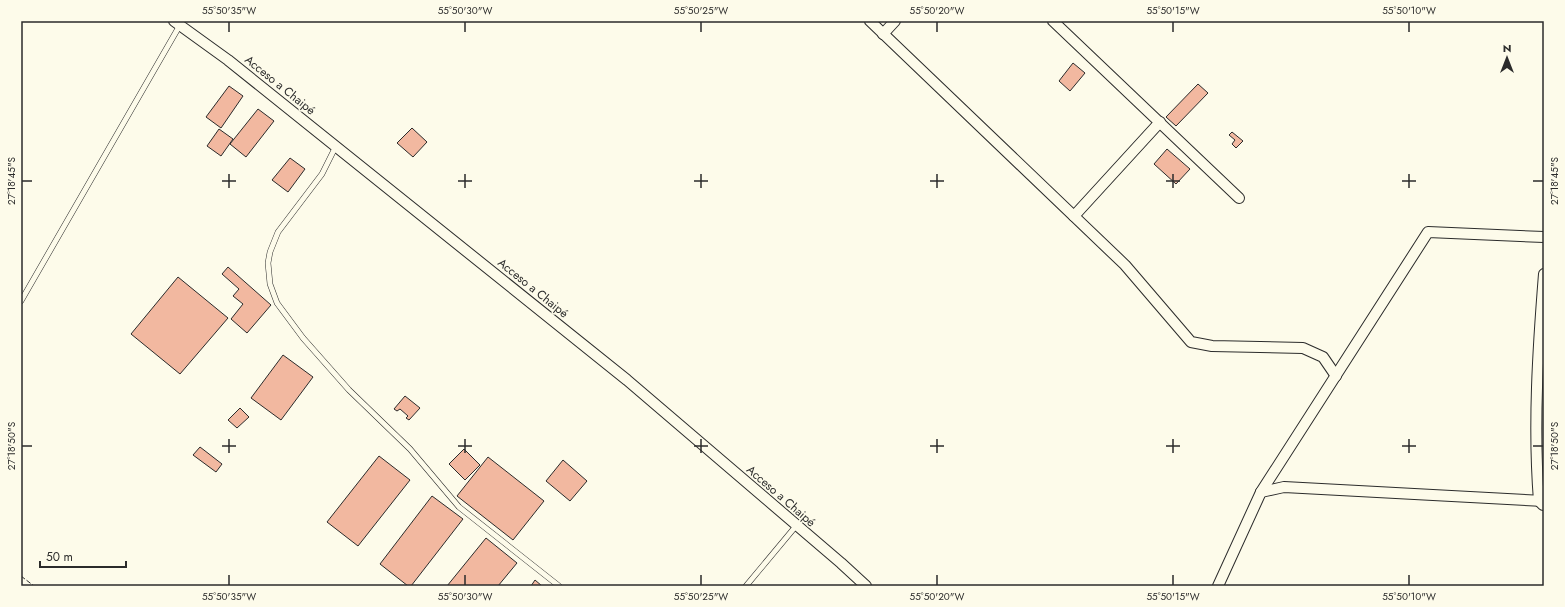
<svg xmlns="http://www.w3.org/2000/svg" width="1565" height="607" font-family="Jost,sans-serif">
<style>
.building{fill:#f2b8a0;stroke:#2b2b2b}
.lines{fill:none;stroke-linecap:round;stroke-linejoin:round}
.service-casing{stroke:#2b2b2b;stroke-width:6}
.minor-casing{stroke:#2b2b2b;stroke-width:12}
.service{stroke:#fdfbea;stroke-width:5}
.minor{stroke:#fdfbea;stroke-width:10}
.fence{stroke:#2b2b2b;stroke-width:1;stroke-dasharray:5 2;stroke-linecap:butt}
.ticks{fill:none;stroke:#2b2b2b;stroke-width:1.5}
.labels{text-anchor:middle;stroke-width:3;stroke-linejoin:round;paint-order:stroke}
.street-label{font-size:12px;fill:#2b2b2b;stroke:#fdfbea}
.neatline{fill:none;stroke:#2b2b2b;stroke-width:1.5}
.ticks-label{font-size:10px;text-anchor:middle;fill:#2b2b2b}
</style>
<rect width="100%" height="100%" fill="#fdfbea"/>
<g class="building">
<polygon points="1073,63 1085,73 1070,91 1059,81"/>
<polygon points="1198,84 1208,93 1176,126 1166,117"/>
<polygon points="229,86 243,96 221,128 206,117"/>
<polygon points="258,109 274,121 246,157 230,144"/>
<polygon points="412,128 427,142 413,157 397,143"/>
<polygon points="219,129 233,139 221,156 207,146"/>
<polygon points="1232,132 1243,141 1236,148 1232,144 1235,140 1229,135"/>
<polygon points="1167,149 1190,169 1176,184 1154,164"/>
<polygon points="290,158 305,169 288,192 272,180"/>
<polygon points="228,267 271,305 247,333 231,319 243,304 233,296 239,289 222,274"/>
<polygon points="178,277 228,318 180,374 131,334"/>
<polygon points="283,355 313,377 281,420 251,398"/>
<polygon points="405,396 420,408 409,420 406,418 408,416 400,409 397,411 394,409"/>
<polygon points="240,408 249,417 237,428 228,420"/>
<polygon points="200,447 222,464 216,472 193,455"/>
<polygon points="464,449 480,465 465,480 449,464"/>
<polygon points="379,456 410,480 358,546 327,522"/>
<polygon points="488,457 544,501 513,540 457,496"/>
<polygon points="563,460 587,481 570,501 546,481"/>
<polygon points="432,496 463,519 411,586 408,586 380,564"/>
<polygon points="486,538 517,563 498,586 447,586"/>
<polygon points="535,580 542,586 531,586"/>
</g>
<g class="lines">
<defs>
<g id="service">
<polyline points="336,146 322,174 278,232 270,252 268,263 270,284 277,303 303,338 349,390 410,449 459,507 559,586"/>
<polyline points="21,301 180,25"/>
<polyline points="746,586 796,526"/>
</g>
<g id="minor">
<polyline points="174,21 228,60 627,380 841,563 866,586"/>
<polyline points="870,21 1125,265 1191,342 1212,346 1303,348 1323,357 1336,376"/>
<polyline points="1053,21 1239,198"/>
<polyline points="883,34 895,21"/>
<polyline points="1074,216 1160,122"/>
<polyline points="1261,492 1284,487 1544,501"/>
<path d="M 1543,505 L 1539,501 C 1533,426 1538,349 1544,274"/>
<polyline points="1218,586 1261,492 1428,232 1544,237"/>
</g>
</defs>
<use href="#service" class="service-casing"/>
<use href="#minor" class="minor-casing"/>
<use href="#service" class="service"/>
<use href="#minor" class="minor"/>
<polyline class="fence" points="21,576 34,586"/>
</g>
<path class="ticks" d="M 229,22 L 229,32M 465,22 L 465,32M 701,22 L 701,32M 937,22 L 937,32M 1173,22 L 1173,32M 1409,22 L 1409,32M 229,174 L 229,188M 465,174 L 465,188M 701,174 L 701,188M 937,174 L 937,188M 1173,174 L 1173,188M 1409,174 L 1409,188M 22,181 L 32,181M 222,181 L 236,181M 458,181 L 472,181M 694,181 L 708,181M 930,181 L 944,181M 1166,181 L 1180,181M 1402,181 L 1416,181M 1533,181 L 1543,181M 229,439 L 229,453M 465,439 L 465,453M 701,439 L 701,453M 937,439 L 937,453M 1173,439 L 1173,453M 1409,439 L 1409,453M 22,446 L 32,446M 222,446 L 236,446M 458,446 L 472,446M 694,446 L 708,446M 930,446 L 944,446M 1166,446 L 1180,446M 1402,446 L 1416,446M 1533,446 L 1543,446M 229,575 L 229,585M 465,575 L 465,585M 701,575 L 701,585M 937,575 L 937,585M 1173,575 L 1173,585M 1409,575 L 1409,585"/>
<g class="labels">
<g class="street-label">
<text transform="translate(280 85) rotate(39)" y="4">Acceso a Chaipé</text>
<text transform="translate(533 288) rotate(39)" y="4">Acceso a Chaipé</text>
<text transform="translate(781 496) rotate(41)" y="4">Acceso a Chaipé</text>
</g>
</g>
<rect width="1565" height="607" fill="none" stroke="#fdfbea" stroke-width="44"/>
<g transform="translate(1507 58)" stroke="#fdfbea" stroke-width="3" paint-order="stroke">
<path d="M0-3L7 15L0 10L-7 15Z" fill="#2b2b2b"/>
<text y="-6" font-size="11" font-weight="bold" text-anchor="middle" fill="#2b2b2b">N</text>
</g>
<path d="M40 561v6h86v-6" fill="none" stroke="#2b2b2b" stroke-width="2"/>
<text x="46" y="561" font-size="12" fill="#2b2b2b" stroke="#fdfbea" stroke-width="3" paint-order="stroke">50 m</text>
<rect x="22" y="22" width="1521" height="563" class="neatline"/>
<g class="ticks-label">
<text x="229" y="14">55°50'35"W</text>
<text x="465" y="14">55°50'30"W</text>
<text x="701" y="14">55°50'25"W</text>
<text x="937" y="14">55°50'20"W</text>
<text x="1173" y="14">55°50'15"W</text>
<text x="1409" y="14">55°50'10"W</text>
<text transform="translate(11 181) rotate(-90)" y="4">27°18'45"S</text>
<text transform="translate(1554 181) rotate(-90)" y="4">27°18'45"S</text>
<text transform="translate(11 446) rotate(-90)" y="4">27°18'50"S</text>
<text transform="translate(1554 446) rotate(-90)" y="4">27°18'50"S</text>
<text x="229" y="600">55°50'35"W</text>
<text x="465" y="600">55°50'30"W</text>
<text x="701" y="600">55°50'25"W</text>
<text x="937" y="600">55°50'20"W</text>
<text x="1173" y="600">55°50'15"W</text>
<text x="1409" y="600">55°50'10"W</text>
</g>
</svg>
